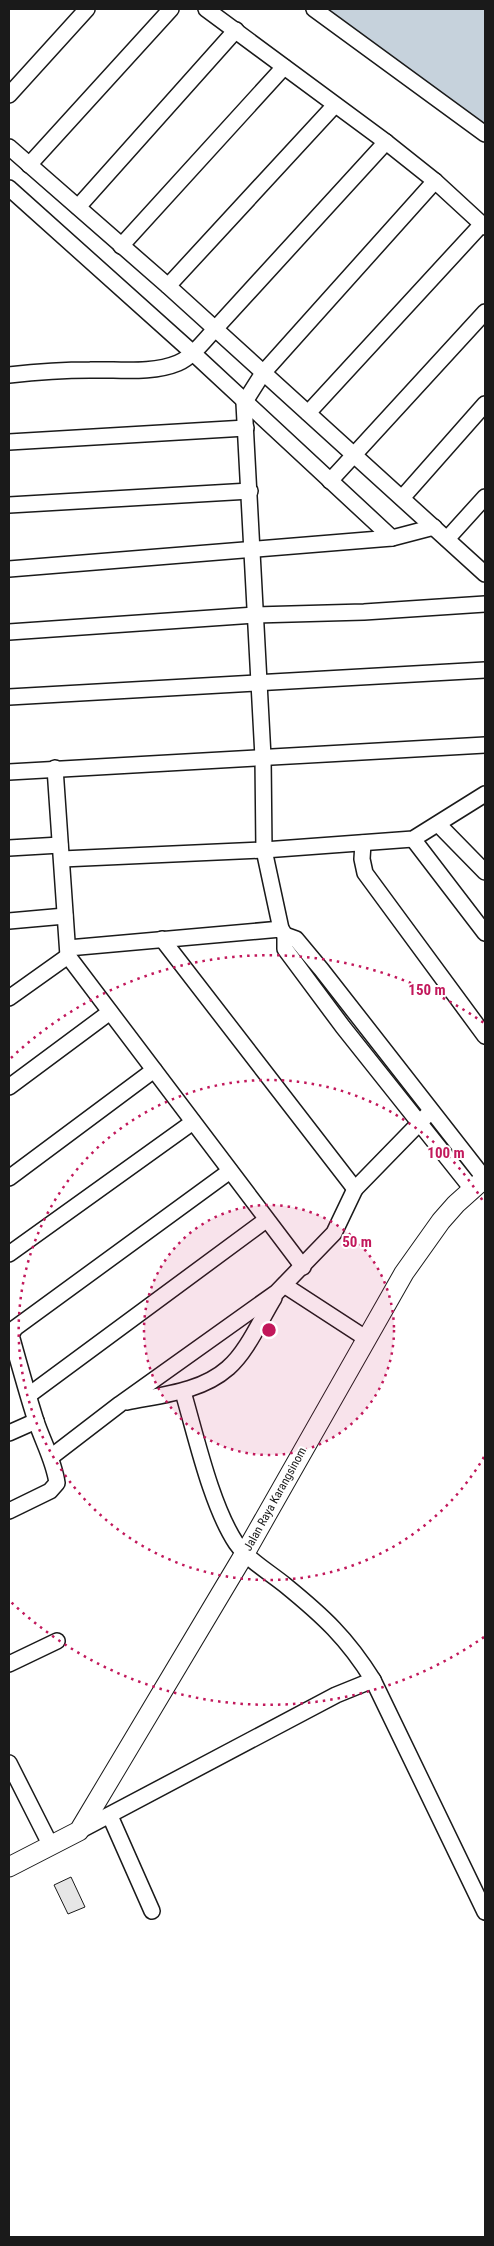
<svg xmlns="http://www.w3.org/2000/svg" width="494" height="2246" font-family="'Roboto Condensed',sans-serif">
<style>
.water{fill:#c6d2dc;stroke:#6a6a6a}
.building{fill:#e6e6e6;stroke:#1a1a1a}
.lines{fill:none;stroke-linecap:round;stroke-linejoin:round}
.minor-casing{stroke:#1a1a1a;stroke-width:18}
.tertiary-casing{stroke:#1a1a1a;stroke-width:21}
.minor{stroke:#fff;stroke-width:15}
.tertiary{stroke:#fff;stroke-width:19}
.ring{fill:none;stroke:#c2185b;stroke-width:2.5;stroke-dasharray:2.5 5}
.labels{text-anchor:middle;stroke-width:4;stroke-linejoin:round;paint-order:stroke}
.street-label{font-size:12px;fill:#1a1a1a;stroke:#fff}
.centre{fill:#c2185b;stroke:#fff;stroke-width:2.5}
.ring-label{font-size:15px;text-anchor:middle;font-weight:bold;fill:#c2185b;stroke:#fff;stroke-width:4;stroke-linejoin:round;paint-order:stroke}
</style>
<rect width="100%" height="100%" fill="#fff"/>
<polygon class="water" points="313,9 485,9 485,135"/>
<polygon class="building" points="71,1877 85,1907 68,1914 54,1885"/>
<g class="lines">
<defs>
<g id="minor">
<polyline points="206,9 386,142 435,181 485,227"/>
<polyline points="314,9 485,134"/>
<polyline points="9,95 87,9"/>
<polyline points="9,147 168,286 485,574"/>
<polyline points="29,165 171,9"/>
<polyline points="435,181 263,373 244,403 263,757 264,850 281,929 285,935 296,939 321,969 485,1179"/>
<polyline points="9,188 193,353 392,538"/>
<polyline points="78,207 236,30"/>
<polyline points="121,246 284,67"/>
<polyline points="168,286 335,105"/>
<path d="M 9,375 C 36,372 62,370 90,370 C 117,369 152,374 178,363 C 192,357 204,341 215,329 L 386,142"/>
<polyline points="308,413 482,224"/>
<polyline points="9,442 246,428"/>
<polyline points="330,481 485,312"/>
<polyline points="402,498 485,404"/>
<polyline points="9,505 250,491"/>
<polyline points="447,539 485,497"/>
<polyline points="9,569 392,538 434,527"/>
<polyline points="9,632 255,615 364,612 485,604"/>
<polyline points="9,697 485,670"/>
<polyline points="55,768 68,956 303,1267"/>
<polyline points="9,772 485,745"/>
<polyline points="438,824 485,872"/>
<polyline points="413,839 485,933"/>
<polyline points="363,843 362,859 365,873 485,1036"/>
<polyline points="9,848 60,845"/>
<polyline points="62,859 264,850 413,839 485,794"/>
<polyline points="9,921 65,916"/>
<polyline points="285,935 285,949 343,1027 472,1189"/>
<polyline points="162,939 355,1189"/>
<polyline points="68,948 281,929"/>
<polyline points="9,998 68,956"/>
<polyline points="9,1087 110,1012"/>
<polyline points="9,1178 154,1070"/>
<polyline points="9,1254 193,1122"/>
<polyline points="284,1285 367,1339"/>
<path d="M 183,1392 C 196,1436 211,1505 236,1543 C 248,1560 269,1572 285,1585 C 323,1616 347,1638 373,1680"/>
<polyline points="29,1395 266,1220"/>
<path d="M 127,1402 C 161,1395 201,1392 228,1368 C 247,1352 261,1319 274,1298"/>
<polyline points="9,1433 36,1421"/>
<polyline points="51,1457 120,1404 277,1292 334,1233 355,1189 431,1111"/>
<path d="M 9,1511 L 50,1491 L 57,1483 C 54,1461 43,1442 36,1421 C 27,1393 19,1364 11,1335 L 15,1328 L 230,1171"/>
<polyline points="9,1664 57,1641"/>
<polyline points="9,1763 51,1846"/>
<polyline points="110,1816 152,1911"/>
<polyline points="79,1831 336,1695 373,1680 485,1912"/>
</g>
<polyline id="tertiary" points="9,1867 79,1831 245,1553 404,1273 441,1221 456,1204 485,1178"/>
</defs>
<use href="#minor" class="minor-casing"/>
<use href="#tertiary" class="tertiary-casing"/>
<use href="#minor" class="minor"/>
<use href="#tertiary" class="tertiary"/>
</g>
<circle cx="269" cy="1330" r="125" fill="#c2185b" fill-opacity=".12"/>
<g class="ring">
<circle cx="269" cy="1330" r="125"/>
<path d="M484 1457A250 250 0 1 1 484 1203"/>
<path d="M484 1637A375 375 0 0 1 11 1602M11 1058A375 375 0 0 1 484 1023"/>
</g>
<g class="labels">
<g class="street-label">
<text transform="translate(275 1499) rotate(-61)" y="4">Jalan Raya Karangsinom</text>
</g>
</g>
<circle cx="269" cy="1330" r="8" class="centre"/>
<g class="ring-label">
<text x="427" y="995">150 m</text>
<text x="446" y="1158">100 m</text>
<text x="357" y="1247">50 m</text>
</g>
<rect width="494" height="2246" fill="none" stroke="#1a1a1a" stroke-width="20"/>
</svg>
